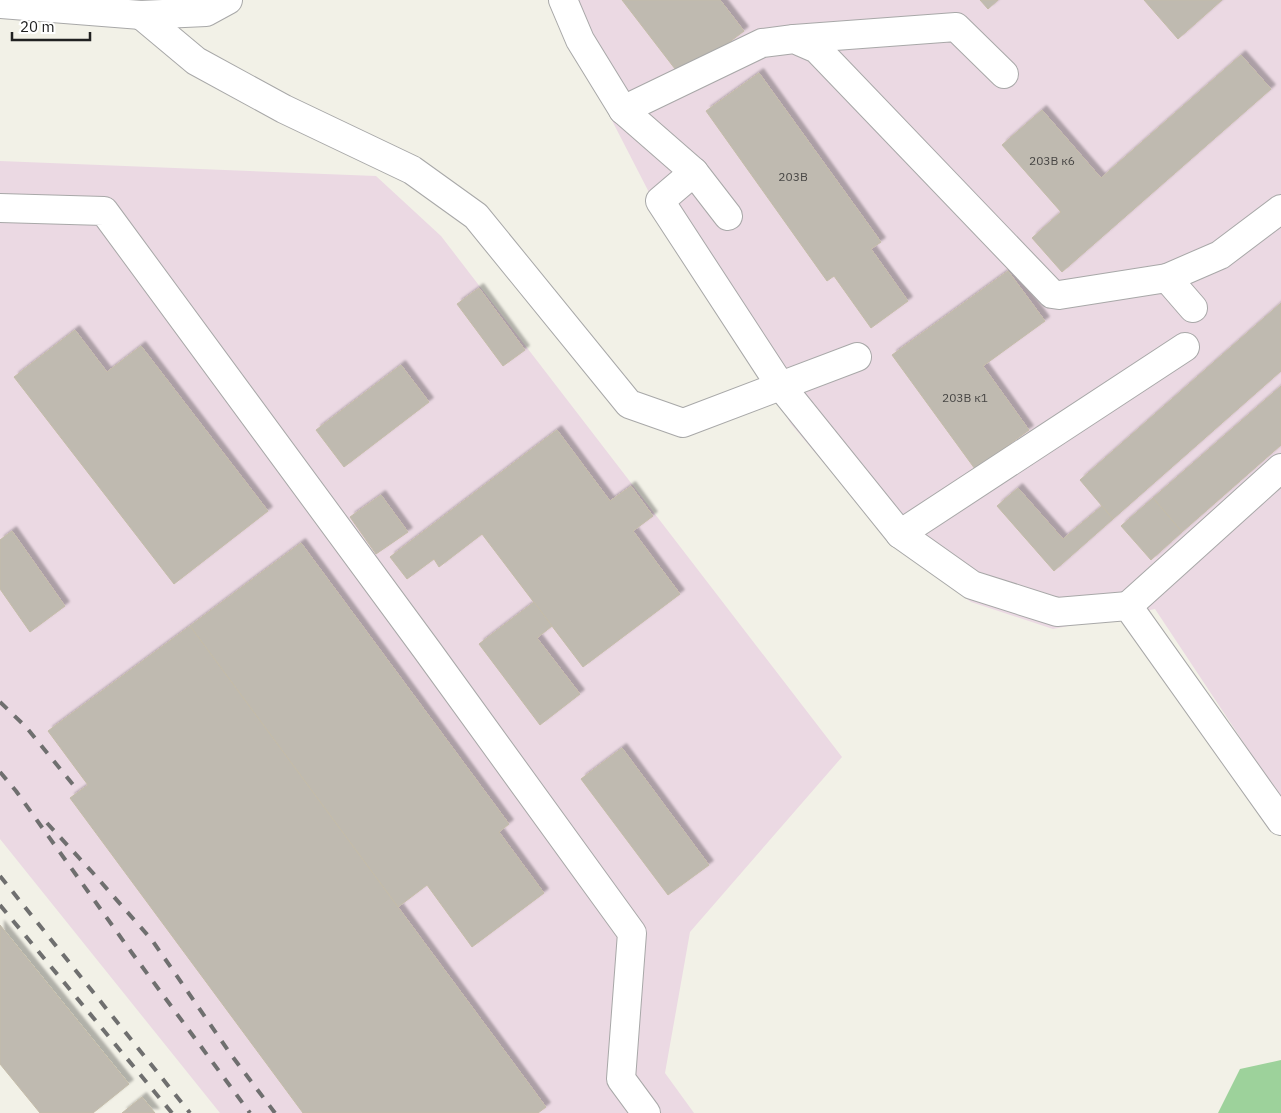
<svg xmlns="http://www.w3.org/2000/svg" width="1281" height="1113" font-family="'IBM Plex Sans',sans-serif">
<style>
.industrial{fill:#ebd9e3}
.forest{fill:#9dd29b}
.building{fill:#bfbab0;stroke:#c4bca9;filter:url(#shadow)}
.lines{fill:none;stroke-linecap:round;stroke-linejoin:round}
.minor-casing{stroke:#a8a8a8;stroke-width:30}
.minor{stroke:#fff;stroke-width:28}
.rail{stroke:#6f6f6f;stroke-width:4;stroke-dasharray:10 10;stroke-linecap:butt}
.labels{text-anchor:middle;stroke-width:4;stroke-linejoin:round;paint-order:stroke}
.number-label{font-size:12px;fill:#484745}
</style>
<defs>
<filter id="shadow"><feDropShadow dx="4.5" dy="-4.5" stdDeviation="1" flood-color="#0004"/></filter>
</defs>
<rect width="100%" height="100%" fill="#f2f1e7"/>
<g class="industrial">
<polygon points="555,0 1281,0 1281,799 1155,609 1053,629 971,602 894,546 791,424 655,204 570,39"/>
<polygon points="0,161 376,176 441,236 842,757 690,932 665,1073 694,1113 220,1113 0,839"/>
</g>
<polygon class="forest" points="1281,1060 1281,1113 1218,1113 1240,1069"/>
<g class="building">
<polygon points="622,0 720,0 744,31 682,78"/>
<polygon points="980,0 998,0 988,9"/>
<polygon points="1144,0 1222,0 1178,39"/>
<polygon points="1241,55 1271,89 1062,272 1032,238 1061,212 1002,145 1042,110 1101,178"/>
<polygon points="759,73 881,242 871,249 908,301 871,328 834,276 827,281 706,111"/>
<polygon points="1008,271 1045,321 983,366 1029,430 975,469 892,355"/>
<polygon points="479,288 525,350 503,366 457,304"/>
<polygon points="1281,303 1281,371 1113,519 1080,480"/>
<polygon points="75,330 107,372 141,346 268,511 174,584 14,377"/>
<polygon points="401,365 429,402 344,467 316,430"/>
<polygon points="1281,386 1281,445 1182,532 1153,498"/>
<polygon points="557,430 610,501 631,486 653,516 633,531 680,594 583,667 482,534 439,567 434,559 407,579 390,557"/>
<polygon points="1018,488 1063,539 1102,506 1113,519 1054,571 997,506"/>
<polygon points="381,495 408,532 376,554 350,517"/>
<polygon points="1153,498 1182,532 1151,560 1121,526"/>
<polygon points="12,531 65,606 30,632 0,589 0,540"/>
<polygon points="301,543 509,824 499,832 544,893 472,947 427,885 398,907 190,626"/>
<polygon points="534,602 552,626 537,638 580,694 540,725 479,644"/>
<polygon points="190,626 546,1107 538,1113 303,1113 70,798 88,785 48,731"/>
<polygon points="622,748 709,865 668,895 581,779"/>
<polygon points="0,925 129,1084 93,1113 40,1113 0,1064"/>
<polygon points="142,1097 155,1113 122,1113"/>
</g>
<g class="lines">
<defs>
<g id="minor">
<polyline points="563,0 580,40 623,110 694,172 728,216"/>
<polyline points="0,4 141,15 206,12 228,0"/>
<polyline points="141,15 196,61 284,109 412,170 476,216 629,404 683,423 857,357"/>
<polyline points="794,39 956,27 1004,74"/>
<polyline points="623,110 762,43 794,39 817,49 1052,294 1059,295 1167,278 1193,308"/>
<polyline points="694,172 660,201 780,385 900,534 972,585 1057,612 1128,606 1281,821"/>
<polyline points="0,208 104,211 427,650 632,933 621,1079 646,1113"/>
<polyline points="1167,278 1220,255 1281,209"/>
<polyline points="900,534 1185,347"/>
<polyline points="1128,606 1281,468"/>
</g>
</defs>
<use href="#minor" class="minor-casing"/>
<use href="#minor" class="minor"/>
<g class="rail">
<polyline points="0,702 26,727 79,792"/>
<polyline points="0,772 16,791 132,953 250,1113"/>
<polyline points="47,823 93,873 152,940 232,1056 275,1113"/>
<polyline points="0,876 190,1113"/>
<polyline points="0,905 172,1113"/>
</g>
</g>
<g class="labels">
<g class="number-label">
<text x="1052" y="165">203В к6</text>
<text x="793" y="181">203В</text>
<text x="965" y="402">203В к1</text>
</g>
</g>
<path d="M12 32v8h78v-8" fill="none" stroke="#212121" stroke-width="2.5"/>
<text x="20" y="32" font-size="15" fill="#212121" stroke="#ffffff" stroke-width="4" paint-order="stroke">20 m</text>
</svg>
